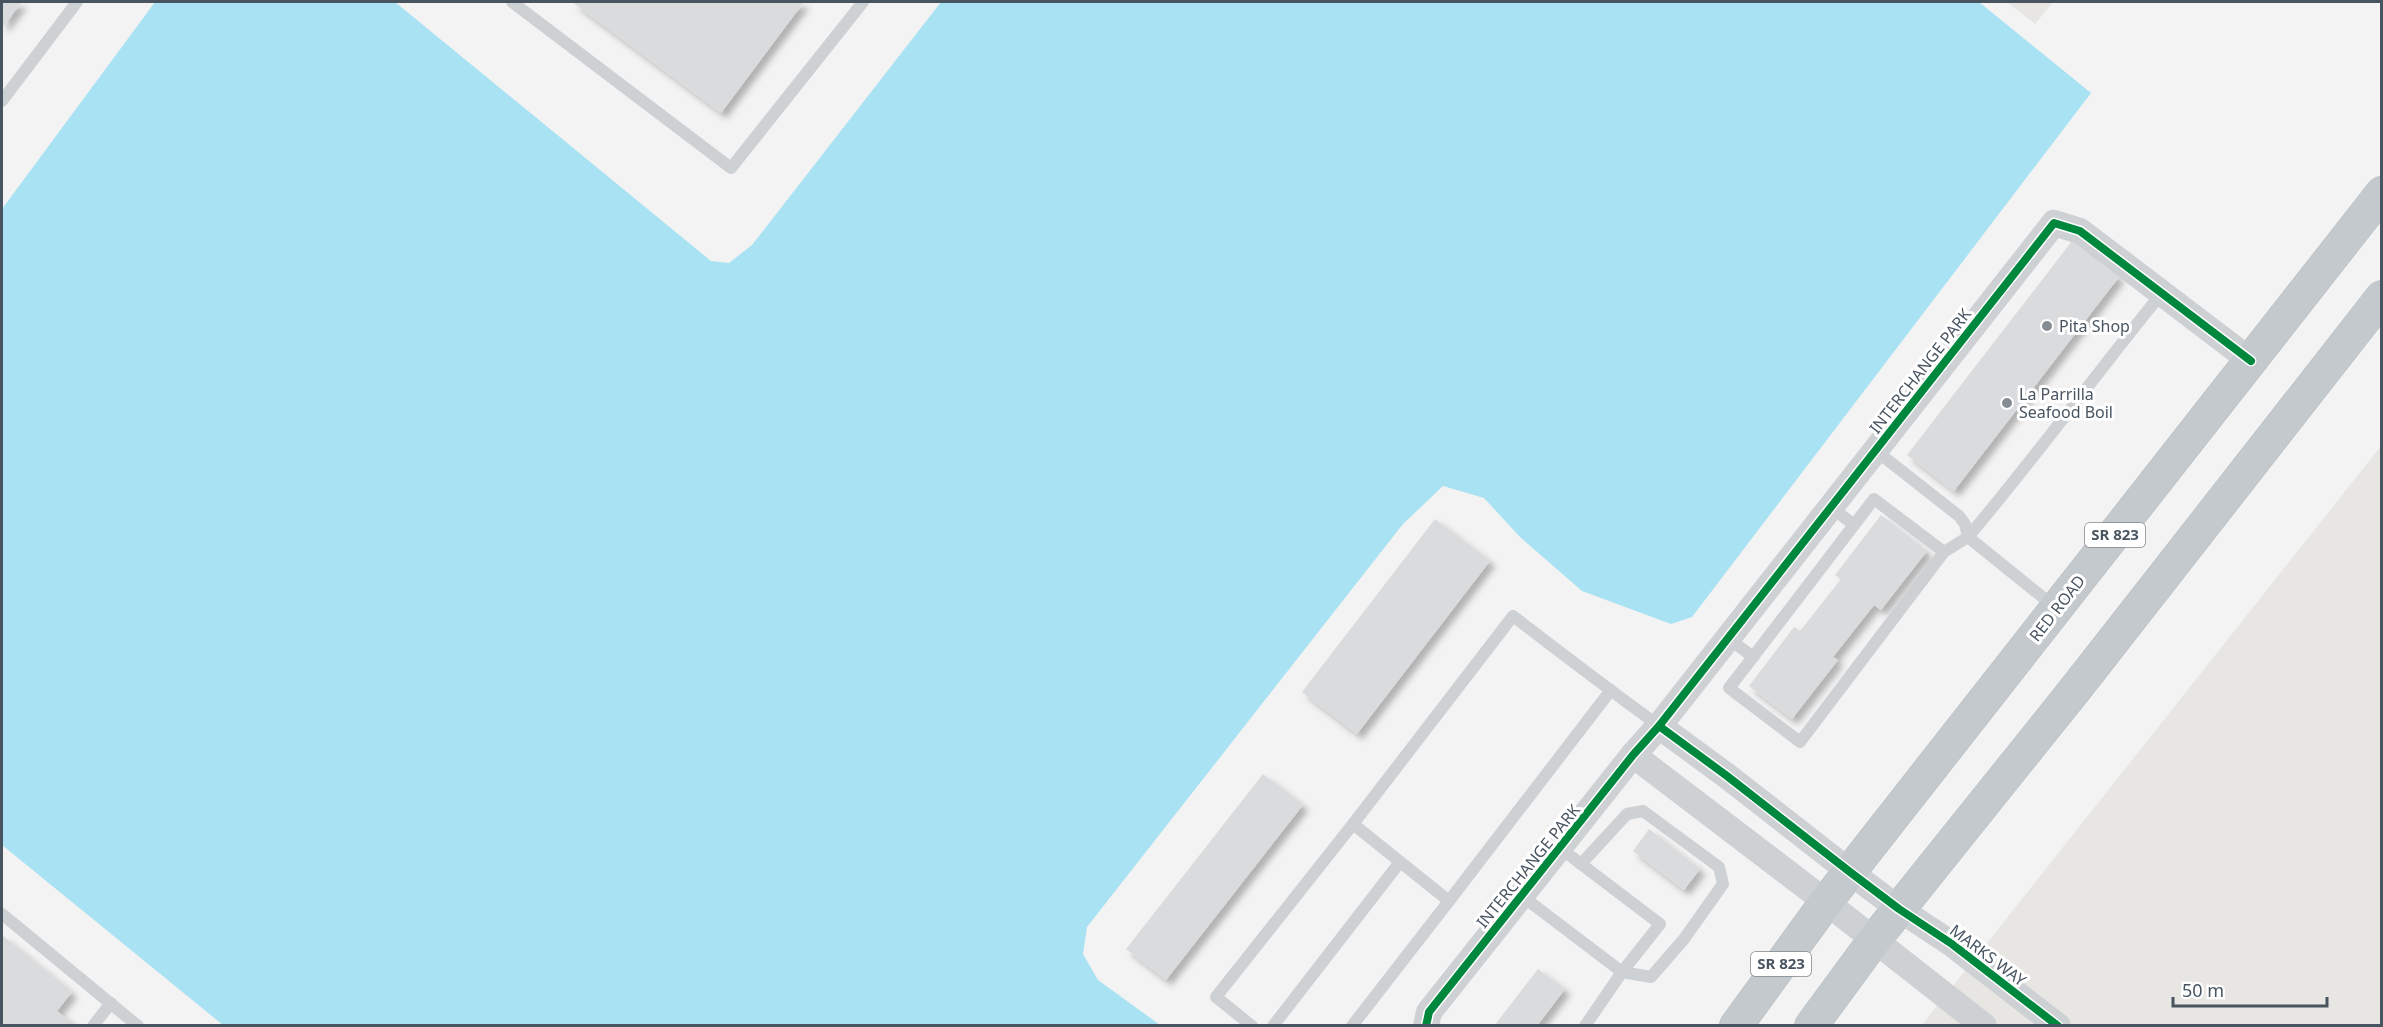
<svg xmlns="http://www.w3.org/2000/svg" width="2383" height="1027" font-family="'Noto Sans',sans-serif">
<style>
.commercial{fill:#e7e6e2}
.water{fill:#a9e2f3}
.building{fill:#dadbdd;filter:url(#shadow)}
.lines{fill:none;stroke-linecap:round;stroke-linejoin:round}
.trunk-casing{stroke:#b7bdc3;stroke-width:34}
.service{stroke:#ced1d4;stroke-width:12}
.minor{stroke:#ced1d4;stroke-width:26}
.trunk{stroke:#c4c9cd;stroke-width:33}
.cycleway-casing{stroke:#fff;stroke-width:11}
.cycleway{stroke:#00873e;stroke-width:8}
.poi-dot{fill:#848c94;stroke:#fff;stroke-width:2}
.labels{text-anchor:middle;stroke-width:6;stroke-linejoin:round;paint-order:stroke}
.shield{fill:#fff;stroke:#7f8890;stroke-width:1.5}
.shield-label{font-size:15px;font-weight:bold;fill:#485561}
.poi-label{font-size:16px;fill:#485561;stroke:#fff;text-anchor:start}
.street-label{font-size:16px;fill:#485561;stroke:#fff}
</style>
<defs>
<filter id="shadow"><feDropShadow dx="5.5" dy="5.5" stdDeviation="3" flood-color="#0004"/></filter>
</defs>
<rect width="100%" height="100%" fill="#f3f3f3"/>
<g class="commercial">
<polygon points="2007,2 2053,2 2035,24"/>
<polygon points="2381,446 2381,1025 1922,1025"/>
</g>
<polygon class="water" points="155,2 395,2 711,261 729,263 752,245 941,2 1979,2 2091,93 1692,617 1671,624 1582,591 1520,537 1484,498 1443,486 1403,524 1087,927 1083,954 1098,980 1160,1025 223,1025 2,845 2,209"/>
<g class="building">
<polygon points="2,2 22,2 2,28"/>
<polygon points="572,2 804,2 721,113"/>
<polygon points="2072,241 2119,277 1954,491 1907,455"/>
<polygon points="1881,515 1927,551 1881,610 1874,605 1833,657 1838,660 1792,719 1749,686 1794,627 1800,631 1841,579 1835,575"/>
<polygon points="1435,519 1490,561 1357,734 1302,692"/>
<polygon points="1263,774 1303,805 1166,980 1126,949"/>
<polygon points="1649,829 1700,869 1684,890 1633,851"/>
<polygon points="2,935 72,992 57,1011 71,1022 69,1026 2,1026"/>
<polygon points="1538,969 1565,989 1537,1026 1494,1026"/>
</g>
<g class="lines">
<defs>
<g id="trunk">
<polyline points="1736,1026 1826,902 2382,193"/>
<polyline points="1811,1026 1875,939 2077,687 2382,297"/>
</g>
</defs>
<use href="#trunk" class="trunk-casing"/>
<g class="service">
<polyline points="512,2 731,168 863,2"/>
<polyline points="2,101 77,2"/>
<polyline points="1875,450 1959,516 1965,524 1968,537"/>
<polyline points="1854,525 1874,499 1944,552"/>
<path d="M 1968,537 C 2035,458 2096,374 2161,294"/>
<polyline points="1728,638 1753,657 1729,688 1800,742 1944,552 1968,537 2056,608"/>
<polyline points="1753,657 1854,525 1831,507"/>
<path d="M 1611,690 L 1449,901 L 1353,824 L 1513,616 C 1561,653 1610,690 1659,726"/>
<polyline points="1581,864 1627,814 1643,811 1719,867 1723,884 1684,939 1651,977 1622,972 1585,1026"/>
<polyline points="1522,896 1622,972 1660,924 1560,848"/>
<polyline points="2,914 138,1026"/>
<polyline points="93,1026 111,1003"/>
<polyline points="1252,1026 1216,997 1353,824"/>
<polyline points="1273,1026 1400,862"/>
<polyline points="1352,1026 1449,901"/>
</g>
<g class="minor">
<polyline points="1659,726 1727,776 1850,872 1899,909 1952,944 2058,1026"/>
<polyline points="1633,755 1826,902 1984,1026"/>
<polyline points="1426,1026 1429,1012 1633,755 1659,726 2054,223 2080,231 2251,361"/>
</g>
<use href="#trunk" class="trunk"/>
<defs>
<g id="cycleway">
<polyline points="1659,726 1727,776 1850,872 1899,909 1952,944 2058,1026"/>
<polyline points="1426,1026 1429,1012 1633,755 1659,726 2054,223 2080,231 2251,361"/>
</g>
</defs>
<use href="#cycleway" class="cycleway-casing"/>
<use href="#cycleway" class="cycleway"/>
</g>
<g class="poi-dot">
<circle cx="2047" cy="326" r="6"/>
<circle cx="2007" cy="403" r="6"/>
</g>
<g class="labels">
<g class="shield">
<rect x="2085" y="523" width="60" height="24" rx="4.5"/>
<rect x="1751" y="952" width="60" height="24" rx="4.5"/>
</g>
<g class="shield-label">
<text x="2115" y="540">SR 823</text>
<text x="1781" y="969">SR 823</text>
</g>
<g class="poi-label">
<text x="2059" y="332">Pita Shop</text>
<text x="2019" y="400">La Parrilla<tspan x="2019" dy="18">Seafood Boil</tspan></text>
</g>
<g class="street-label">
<text transform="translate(1920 371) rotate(-52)" y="6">INTERCHANGE PARK</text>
<text transform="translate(2057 608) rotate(-52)" y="6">RED ROAD</text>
<text transform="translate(1528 866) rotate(-51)" y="6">INTERCHANGE PARK</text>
<text transform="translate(1988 955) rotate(37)" y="6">MARKS WAY</text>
</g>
</g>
<rect width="2383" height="1027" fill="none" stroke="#485561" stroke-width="6"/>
<path d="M2173 997v9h154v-9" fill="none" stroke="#485561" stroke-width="3"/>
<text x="2182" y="997" font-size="18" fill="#485561" stroke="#ffffff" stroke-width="4.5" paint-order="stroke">50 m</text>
</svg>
